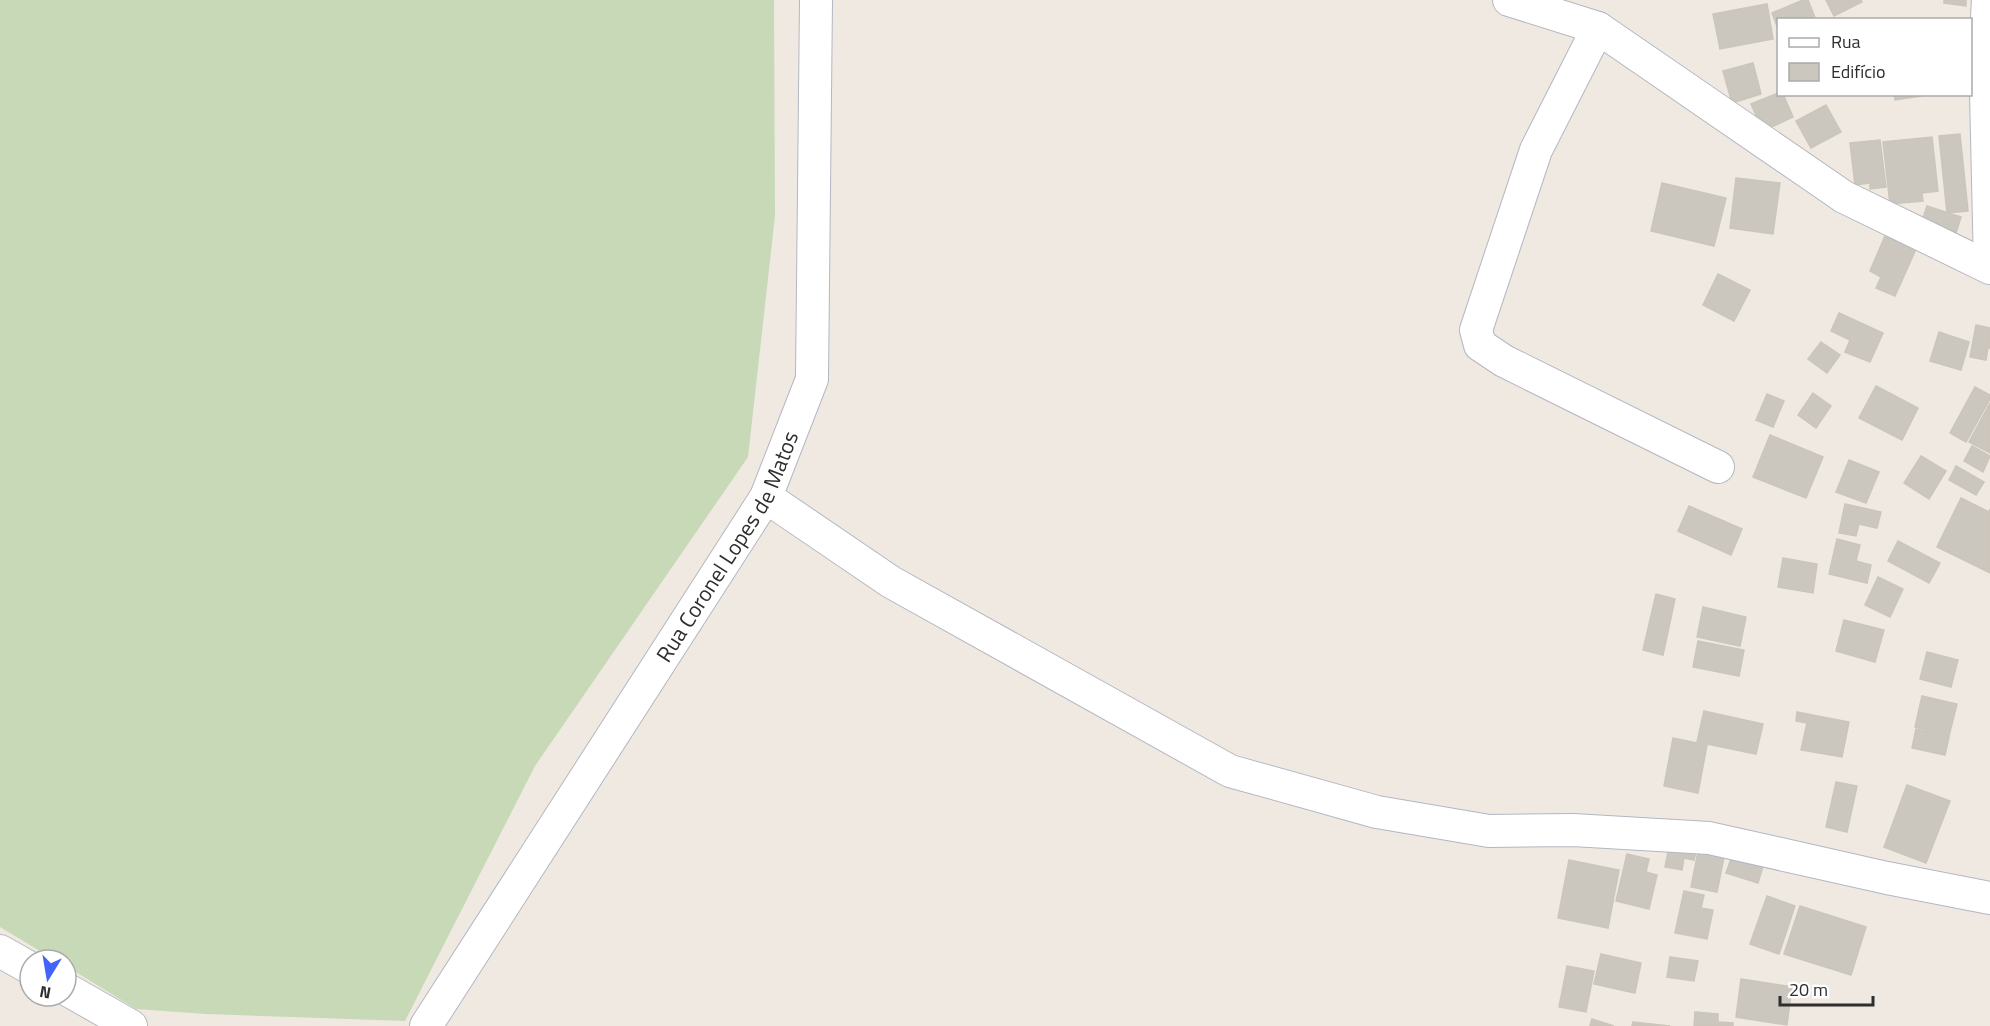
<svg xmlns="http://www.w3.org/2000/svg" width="1990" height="1026" font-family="'Titillium Web',sans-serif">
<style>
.cemetery{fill:#c8d9b8}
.building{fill:#cbc7bf;stroke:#cbc5ba;stroke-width:1.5}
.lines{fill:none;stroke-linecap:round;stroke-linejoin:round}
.minor-casing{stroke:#b4b7c1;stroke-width:34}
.minor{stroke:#fff;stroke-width:32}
.labels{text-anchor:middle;stroke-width:6;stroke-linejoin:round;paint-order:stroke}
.street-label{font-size:22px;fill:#2e2e2e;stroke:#fff}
</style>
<rect width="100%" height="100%" fill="#efe9e1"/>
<polygon class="cemetery" points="0,0 774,0 775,216 748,457 535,766 405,1021 206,1014 136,1009 66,966 66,960 55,960 0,927"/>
<g class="building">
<polygon points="1803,0 1808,0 1816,20 1778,20 1778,29 1772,13"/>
<polygon points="1826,0 1861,0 1862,2 1834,16"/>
<polygon points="1944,0 1966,0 1966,6 1944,3"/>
<polygon points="1767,4 1773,39 1720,49 1713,14"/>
<polygon points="1753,63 1761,94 1732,103 1723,71"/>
<polygon points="1778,93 1778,94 1783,94 1793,117 1763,131 1751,104"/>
<polygon points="1894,94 1921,94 1921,96 1895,100"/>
<polygon points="1826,105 1841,132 1811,148 1796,121"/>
<polygon points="1960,134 1968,211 1947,213 1939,136"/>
<polygon points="1932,137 1938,191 1922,193 1923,201 1890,204 1883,142"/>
<polygon points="1880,140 1886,187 1870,189 1870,183 1855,185 1850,143"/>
<polygon points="1736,178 1780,183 1773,234 1730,228"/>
<polygon points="1662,183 1726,198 1714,246 1651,231"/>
<polygon points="1927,206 1961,217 1956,233 1922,221"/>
<polygon points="1885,236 1916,249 1895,296 1876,288 1881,277 1870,271"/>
<polygon points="1718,274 1750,290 1734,321 1703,305"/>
<polygon points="1839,313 1883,333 1870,362 1845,352 1850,340 1831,331"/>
<polygon points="1976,325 1990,328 1990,348 1988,348 1986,360 1970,357"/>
<polygon points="1939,332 1969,342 1961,370 1930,361"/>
<polygon points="1821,342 1840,355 1827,373 1808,359"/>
<polygon points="1876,386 1918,408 1902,440 1859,418"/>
<polygon points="1975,387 1990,395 1990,399 1966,442 1950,433"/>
<polygon points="1813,393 1831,406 1816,428 1798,415"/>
<polygon points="1767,394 1784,401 1773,427 1756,420"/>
<polygon points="1990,403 1990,453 1969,442"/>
<polygon points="1770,435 1823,457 1806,498 1753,477"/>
<polygon points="1972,446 1990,456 1983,472 1964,461"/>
<polygon points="1921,456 1946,471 1929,499 1904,483"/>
<polygon points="1849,460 1879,472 1866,503 1836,492"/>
<polygon points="1956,466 1984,482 1976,495 1949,480"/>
<polygon points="1961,498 1989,512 1990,509 1990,573 1937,547"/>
<polygon points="1845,504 1881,512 1877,528 1859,524 1856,536 1839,533"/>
<polygon points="1689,506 1742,529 1731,555 1678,531"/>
<polygon points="1837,539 1860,545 1856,561 1871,565 1867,583 1829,574"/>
<polygon points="1898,541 1940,563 1929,583 1888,561"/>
<polygon points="1783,558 1817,564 1813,593 1778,587"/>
<polygon points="1878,577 1903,589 1890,617 1865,605"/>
<polygon points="1656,594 1675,599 1663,655 1643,650"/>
<polygon points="1703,607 1746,617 1740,646 1697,637"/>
<polygon points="1844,620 1884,630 1875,662 1836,651"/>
<polygon points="1698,641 1744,650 1739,676 1693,667"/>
<polygon points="1927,652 1958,660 1951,687 1920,679"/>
<polygon points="1922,696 1957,704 1949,736 1915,727"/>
<polygon points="1704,711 1763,724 1756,754 1697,742"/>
<polygon points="1797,712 1849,722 1842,757 1801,750 1807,723 1796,721"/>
<polygon points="1916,729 1949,737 1945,755 1912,748"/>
<polygon points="1673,738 1707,745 1698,793 1664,786"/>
<polygon points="1836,782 1857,786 1847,832 1826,827"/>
<polygon points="1907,785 1950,801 1926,863 1884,847"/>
<polygon points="1670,842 1697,848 1694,860 1684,858 1682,870 1665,867"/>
<polygon points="1699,847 1725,852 1717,892 1691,887"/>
<polygon points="1627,854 1649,859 1646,872 1657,875 1649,909 1616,901"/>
<polygon points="1732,856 1763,866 1758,883 1726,873"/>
<polygon points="1569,860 1619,870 1608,928 1558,918"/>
<polygon points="1684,891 1704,895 1701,908 1713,910 1707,939 1675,933"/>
<polygon points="1767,896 1795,906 1779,954 1750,944"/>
<polygon points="1800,906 1866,927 1851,975 1784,954"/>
<polygon points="1601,954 1641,963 1635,993 1594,984"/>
<polygon points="1670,957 1698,961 1694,981 1667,977"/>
<polygon points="1567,966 1594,971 1586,1012 1559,1007"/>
<polygon points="1741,979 1792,987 1787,1025 1736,1017"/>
<polygon points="1695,1012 1718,1014 1718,1022 1733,1023 1733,1026 1694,1026"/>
<polygon points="1592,1019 1614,1026 1590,1026"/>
<polygon points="1633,1022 1670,1026 1632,1026"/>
</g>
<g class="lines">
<defs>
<g id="minor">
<polyline points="1509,0 1598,28 1844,197 1990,268"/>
<polyline points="1988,0 1985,50 1990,267"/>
<polyline points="1598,28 1536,150 1476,330 1480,345 1504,361 1718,467"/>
<polyline points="766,497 891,582 1230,771 1377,812 1489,831 1573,830 1709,838 1887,878 1990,898"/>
<polyline points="0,951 30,968"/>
<polyline points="66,989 131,1026"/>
<path id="s1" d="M 426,1026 L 766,497 L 812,379 L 816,0"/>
</g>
</defs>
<use href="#minor" class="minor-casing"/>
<use href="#minor" class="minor"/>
</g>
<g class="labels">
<g class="street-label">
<text dy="8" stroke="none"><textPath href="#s1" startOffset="567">Rua Coronel Lopes de Matos</textPath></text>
</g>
</g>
<rect x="1777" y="18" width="195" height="78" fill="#ffffff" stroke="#ababab" stroke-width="1.5"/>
<rect x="1789" y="38" width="30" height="9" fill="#ffffff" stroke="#ababab" stroke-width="1.5"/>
<text x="1831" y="48" font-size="18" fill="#2e2e2e">Rua</text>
<rect x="1789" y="63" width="30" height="18" fill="#cbc7bf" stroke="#ababab" stroke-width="1.5"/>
<text x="1831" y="78" font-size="18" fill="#2e2e2e">Edifício</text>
<g transform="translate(48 978) rotate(191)"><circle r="28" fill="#ffffff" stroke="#ababab" stroke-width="1.5"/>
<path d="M0-4.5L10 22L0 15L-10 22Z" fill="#4264fb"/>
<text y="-9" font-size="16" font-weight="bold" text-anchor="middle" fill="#2e2e2e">N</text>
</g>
<path d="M1780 996v9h93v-9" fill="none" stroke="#2e2e2e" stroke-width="3"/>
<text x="1789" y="996" font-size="18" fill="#2e2e2e" stroke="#ffffff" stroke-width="4.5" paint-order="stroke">20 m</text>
</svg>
